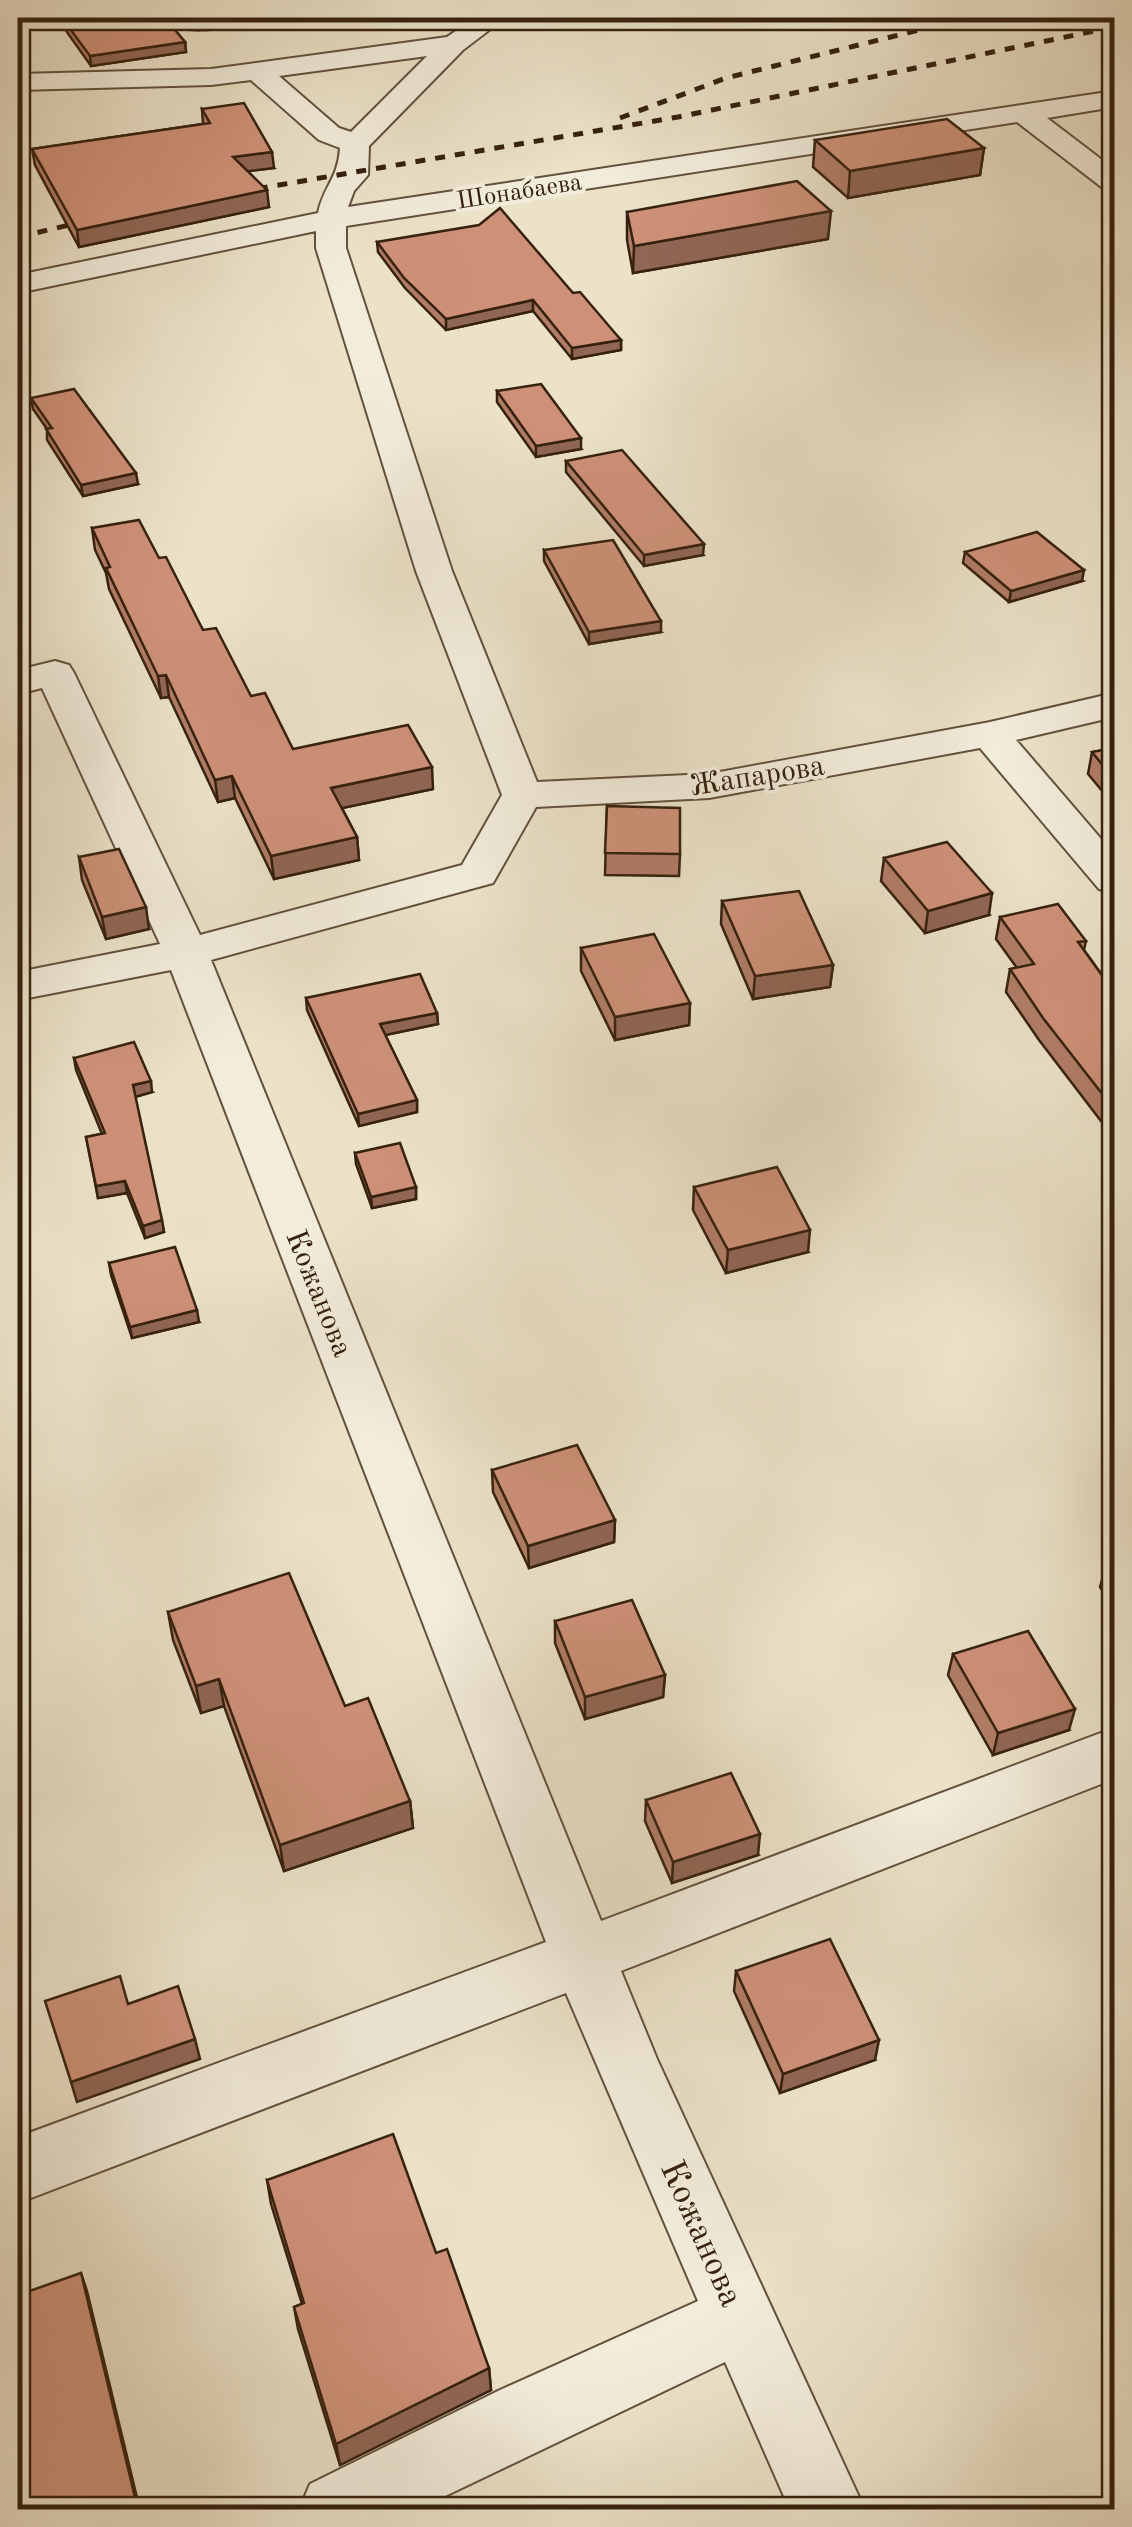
<svg xmlns="http://www.w3.org/2000/svg" width="1132" height="2527" font-family="'Old Standard TT',serif">
<style>
.lines{fill:none;stroke-linecap:round;stroke-linejoin:round}
.street-casing{stroke:#63513d;stroke-width:4}
.street{fill:#f2ecdb;fill-rule:evenodd}
.rail{stroke:#36210f;stroke-width:5;stroke-dasharray:10 10;stroke-linecap:butt}
.wall{fill:#b17d67;stroke:#36210f;stroke-width:2.5}
.shaded-wall{fill:#906654;stroke:#36210f;stroke-width:2.5}
.building{fill:#ce9178;stroke:#36210f;stroke-width:2.5}
.labels{text-anchor:middle;stroke-width:8;stroke-linejoin:round;paint-order:stroke}
.far-street-label{font-size:25px;fill:#36210f;stroke:#f2ecdb}
.street-label{font-size:30px;fill:#36210f;stroke:#f2ecdb}
.near-street-label{font-size:35px;fill:#36210f;stroke:#f2ecdb}
</style>
<rect width="100%" height="100%" fill="#ebe2c8"/>
<filter id="stains"><feTurbulence type="fractalNoise" baseFrequency=".002" numOctaves="4"/><feColorMatrix values="0 0 0 0 .2 0 0 0 0 .09 0 0 0 0 .02 0 0 0 .5 -.17"/></filter>
<radialGradient id="worn" r=".72"><stop offset=".6" stop-color="#630" stop-opacity="0"/><stop offset="1" stop-color="#630" stop-opacity=".3"/></radialGradient>
<g class="lines">
<defs>
<g id="street">
<path d="M 163,18 L 239,18 C 225,33 176,34 163,18 Z"/>
<path d="M 475,18 L 505,18 L 463,50 L 369,146 L 368,175 L 354,191 L 348,207 L 1114,91 L 1114,107 L 1047,118 L 1114,169 L 1114,192 L 1104,189 L 1017,122 L 346,226 L 346,248 L 452,571 L 537,782 L 709,774 L 990,722 L 1114,693 L 1114,717 L 1016,740 L 1114,854 L 1114,893 L 1099,889 L 980,748 L 709,798 L 536,807 L 493,883 L 211,960 L 601,1921 L 1114,1728 L 1114,1779 L 621,1971 L 657,2059 L 865,2510 L 790,2510 L 725,2362 L 416,2510 L 299,2510 L 310,2484 L 500,2390 L 698,2301 L 566,1993 L 18,2203 L 18,2137 L 546,1942 L 171,970 L 18,1000 L 18,972 L 160,944 L 42,688 L 18,694 L 18,670 L 55,661 L 69,665 L 74,673 L 200,935 L 462,865 L 502,795 L 416,571 L 316,248 L 316,231 L 18,293 L 18,275 L 318,213 C 324,185 338,179 340,148 L 319,140 L 251,80 L 211,85 L 18,90 L 18,74 L 211,69 L 447,37 ZM 427,56 L 351,132 L 339,128 L 279,76 Z"/>
</g>
</defs>
<use href="#street" class="street-casing"/>
<use href="#street" class="street"/>
<g class="rail">
<polyline points="620,118 726,78 967,18"/>
<polyline points="238,192 678,117 1114,27"/>
<polyline points="18,237 95,219"/>
</g>
</g>
<g class="wall">
<polygon points="57,18 165,18 185,42 186,52 91,66"/>
<polygon points="202,109 274,168 248,171 269,207 79,247 35,165 32,149 203,124"/>
<polygon points="815,140 984,148 980,175 848,198 813,167"/>
<polygon points="627,212 828,239 633,273 627,240"/>
<polygon points="377,242 573,293 621,340 621,350 572,359 533,311 446,330 405,288 378,252"/>
<polygon points="497,391 581,449 536,457 497,402"/>
<polygon points="31,398 138,484 83,496 47,440 47,429 33,409"/>
<polygon points="566,461 703,555 644,566 566,472"/>
<polygon points="92,528 159,558 203,630 251,696 293,749 433,789 342,808 357,837 359,860 274,879 235,798 218,802 169,697 161,698 109,589 106,573 95,550"/>
<polygon points="544,550 661,632 589,644 544,561"/>
<polygon points="965,552 1082,581 1009,602 963,563"/>
<polygon points="1114,748 1114,805 1088,774 1092,752"/>
<polygon points="607,806 680,854 679,876 605,875"/>
<polygon points="79,857 149,929 106,939 82,880"/>
<polygon points="884,858 989,915 925,933 881,881"/>
<polygon points="722,901 833,965 830,987 753,999 721,924"/>
<polygon points="1000,917 1086,941 1084,950 1114,992 1114,1138 1039,1040 1006,992 1010,969 1017,968 996,939"/>
<polygon points="581,948 690,1003 689,1025 615,1040 581,971"/>
<polygon points="306,998 437,1013 438,1024 385,1035 417,1100 417,1112 359,1126 307,1010"/>
<polygon points="74,1058 152,1092 135,1097 164,1232 145,1238 127,1193 98,1198 86,1137 102,1134 76,1070"/>
<polygon points="355,1153 416,1187 416,1199 372,1208 356,1164"/>
<polygon points="694,1187 808,1252 726,1273 693,1210"/>
<polygon points="109,1263 199,1322 132,1338 111,1275"/>
<polygon points="492,1470 615,1520 614,1542 529,1568 493,1492"/>
<polygon points="1114,1562 1114,1609 1100,1587 1106,1565"/>
<polygon points="168,1612 345,1706 410,1801 413,1828 284,1871 224,1706 201,1713 173,1640"/>
<polygon points="555,1621 665,1675 663,1697 585,1719 555,1643"/>
<polygon points="953,1654 1069,1730 993,1755 948,1675"/>
<polygon points="646,1800 758,1855 672,1883 645,1821"/>
<polygon points="736,1971 875,2060 780,2093 734,1991"/>
<polygon points="267,2180 436,2253 489,2368 491,2390 340,2465 298,2329 294,2307 302,2304 271,2204"/>
</g>
<g class="shaded-wall">
<polygon points="185,42 186,52 91,66 90,56"/>
<polygon points="984,148 980,175 848,198 850,171"/>
<polygon points="272,152 274,168 234,173 233,157"/>
<polygon points="267,190 269,207 79,247 77,230"/>
<polygon points="831,211 828,239 633,273 634,246"/>
<polygon points="533,300 533,311 446,330 446,319"/>
<polygon points="621,340 621,350 572,359 572,348"/>
<polygon points="581,438 581,449 536,457 536,446"/>
<polygon points="136,473 138,484 83,496 81,485"/>
<polygon points="704,544 703,555 644,566 644,555"/>
<polygon points="1084,570 1082,581 1009,602 1011,591"/>
<polygon points="661,621 661,632 589,644 589,632"/>
<polygon points="166,675 169,697 161,698 158,676"/>
<polygon points="432,767 433,789 333,810 331,788"/>
<polygon points="232,776 235,798 218,802 215,780"/>
<polygon points="357,837 359,860 274,879 271,856"/>
<polygon points="992,893 989,915 925,933 928,911"/>
<polygon points="146,907 149,929 106,939 102,917"/>
<polygon points="833,965 830,987 753,999 755,976"/>
<polygon points="690,1003 689,1025 615,1040 615,1017"/>
<polygon points="437,1013 438,1024 381,1036 380,1024"/>
<polygon points="151,1081 152,1092 135,1097 133,1085"/>
<polygon points="417,1100 417,1112 359,1126 358,1114"/>
<polygon points="125,1181 127,1193 98,1198 96,1186"/>
<polygon points="416,1187 416,1199 372,1208 371,1197"/>
<polygon points="162,1220 164,1232 145,1238 143,1226"/>
<polygon points="810,1230 808,1252 726,1273 728,1250"/>
<polygon points="197,1310 199,1322 132,1338 130,1327"/>
<polygon points="615,1520 614,1542 529,1568 528,1546"/>
<polygon points="665,1675 663,1697 585,1719 585,1697"/>
<polygon points="219,1679 224,1706 201,1713 196,1686"/>
<polygon points="1075,1709 1069,1730 993,1755 998,1733"/>
<polygon points="410,1801 413,1828 284,1871 280,1845"/>
<polygon points="760,1834 758,1855 672,1883 673,1862"/>
<polygon points="195,2039 200,2059 77,2102 71,2082"/>
<polygon points="879,2040 875,2060 780,2093 783,2074"/>
<polygon points="81,2273 87,2291 140,2510 138,2510"/>
<polygon points="489,2368 491,2390 340,2465 336,2444"/>
</g>
<g class="building">
<polygon points="62,18 165,18 185,42 90,56"/>
<polygon points="244,103 272,152 233,157 267,190 77,230 32,149 210,123 202,109"/>
<polygon points="947,119 984,148 850,171 815,140"/>
<polygon points="797,181 831,211 634,246 627,212"/>
<polygon points="500,208 573,293 580,292 621,340 572,348 533,300 446,319 404,278 377,242 479,225"/>
<polygon points="541,384 581,438 536,446 497,391"/>
<polygon points="74,389 136,473 81,485 46,429 52,428 31,398"/>
<polygon points="622,450 704,544 644,555 566,461"/>
<polygon points="139,520 159,558 166,557 203,630 216,628 251,696 265,693 293,749 408,725 432,767 331,788 357,837 271,856 232,776 215,780 166,675 158,676 106,568 110,567 92,528"/>
<polygon points="1037,532 1084,570 1011,591 965,552"/>
<polygon points="613,540 661,621 589,632 544,550"/>
<polygon points="1114,748 1114,779 1092,752"/>
<polygon points="607,806 680,808 680,854 605,853"/>
<polygon points="947,842 992,893 928,911 884,858"/>
<polygon points="119,849 146,907 102,917 79,857"/>
<polygon points="799,891 833,965 755,976 722,901"/>
<polygon points="1058,904 1086,941 1078,942 1114,992 1114,1109 1043,1018 1010,969 1034,964 1000,917"/>
<polygon points="654,934 690,1003 615,1017 581,948"/>
<polygon points="420,974 437,1013 380,1024 417,1100 358,1114 306,998"/>
<polygon points="134,1042 151,1081 133,1085 162,1220 143,1226 125,1181 96,1186 86,1137 105,1133 74,1058"/>
<polygon points="400,1143 416,1187 371,1197 355,1153"/>
<polygon points="777,1167 810,1230 728,1250 694,1187"/>
<polygon points="175,1247 197,1310 130,1327 109,1263"/>
<polygon points="577,1445 615,1520 528,1546 492,1470"/>
<polygon points="1114,1562 1114,1578 1106,1565"/>
<polygon points="289,1573 345,1706 368,1698 410,1801 280,1845 219,1679 196,1686 168,1612"/>
<polygon points="632,1600 665,1675 585,1697 555,1621"/>
<polygon points="1028,1631 1075,1709 998,1733 953,1654"/>
<polygon points="731,1773 760,1834 673,1862 646,1800"/>
<polygon points="830,1939 879,2040 783,2074 736,1971"/>
<polygon points="120,1976 128,2004 178,1986 195,2039 71,2082 45,2001"/>
<polygon points="393,2134 436,2253 447,2249 489,2368 336,2444 294,2307 304,2303 267,2180"/>
<polygon points="81,2273 138,2510 18,2510 18,2295"/>
</g>
<g class="labels">
<g class="far-street-label">
<text transform="translate(519 190) rotate(-9)" y="9">Шонабаева</text>
</g>
<g class="street-label">
<text transform="translate(757 775) rotate(-9)" y="10">Жапарова</text>
<text transform="translate(320 1293) rotate(68)" y="10">Кожанова</text>
</g>
<g class="near-street-label">
<text transform="translate(703 2233) rotate(66)" y="12">Кожанова</text>
</g>
</g>
<rect width="1132" height="2527" fill="none" stroke="#ebe2c8" stroke-width="60"/>
<rect x="20" y="20" width="1092" height="2487" fill="none" stroke="#36210f" stroke-width="5"/>
<rect x="30" y="30" width="1072" height="2467" fill="none" stroke="#36210f" stroke-width="2.5"/>
<rect width="100%" height="100%" filter="url(#stains)"/>
<rect width="100%" height="100%" fill="url(#worn)"/>
</svg>
